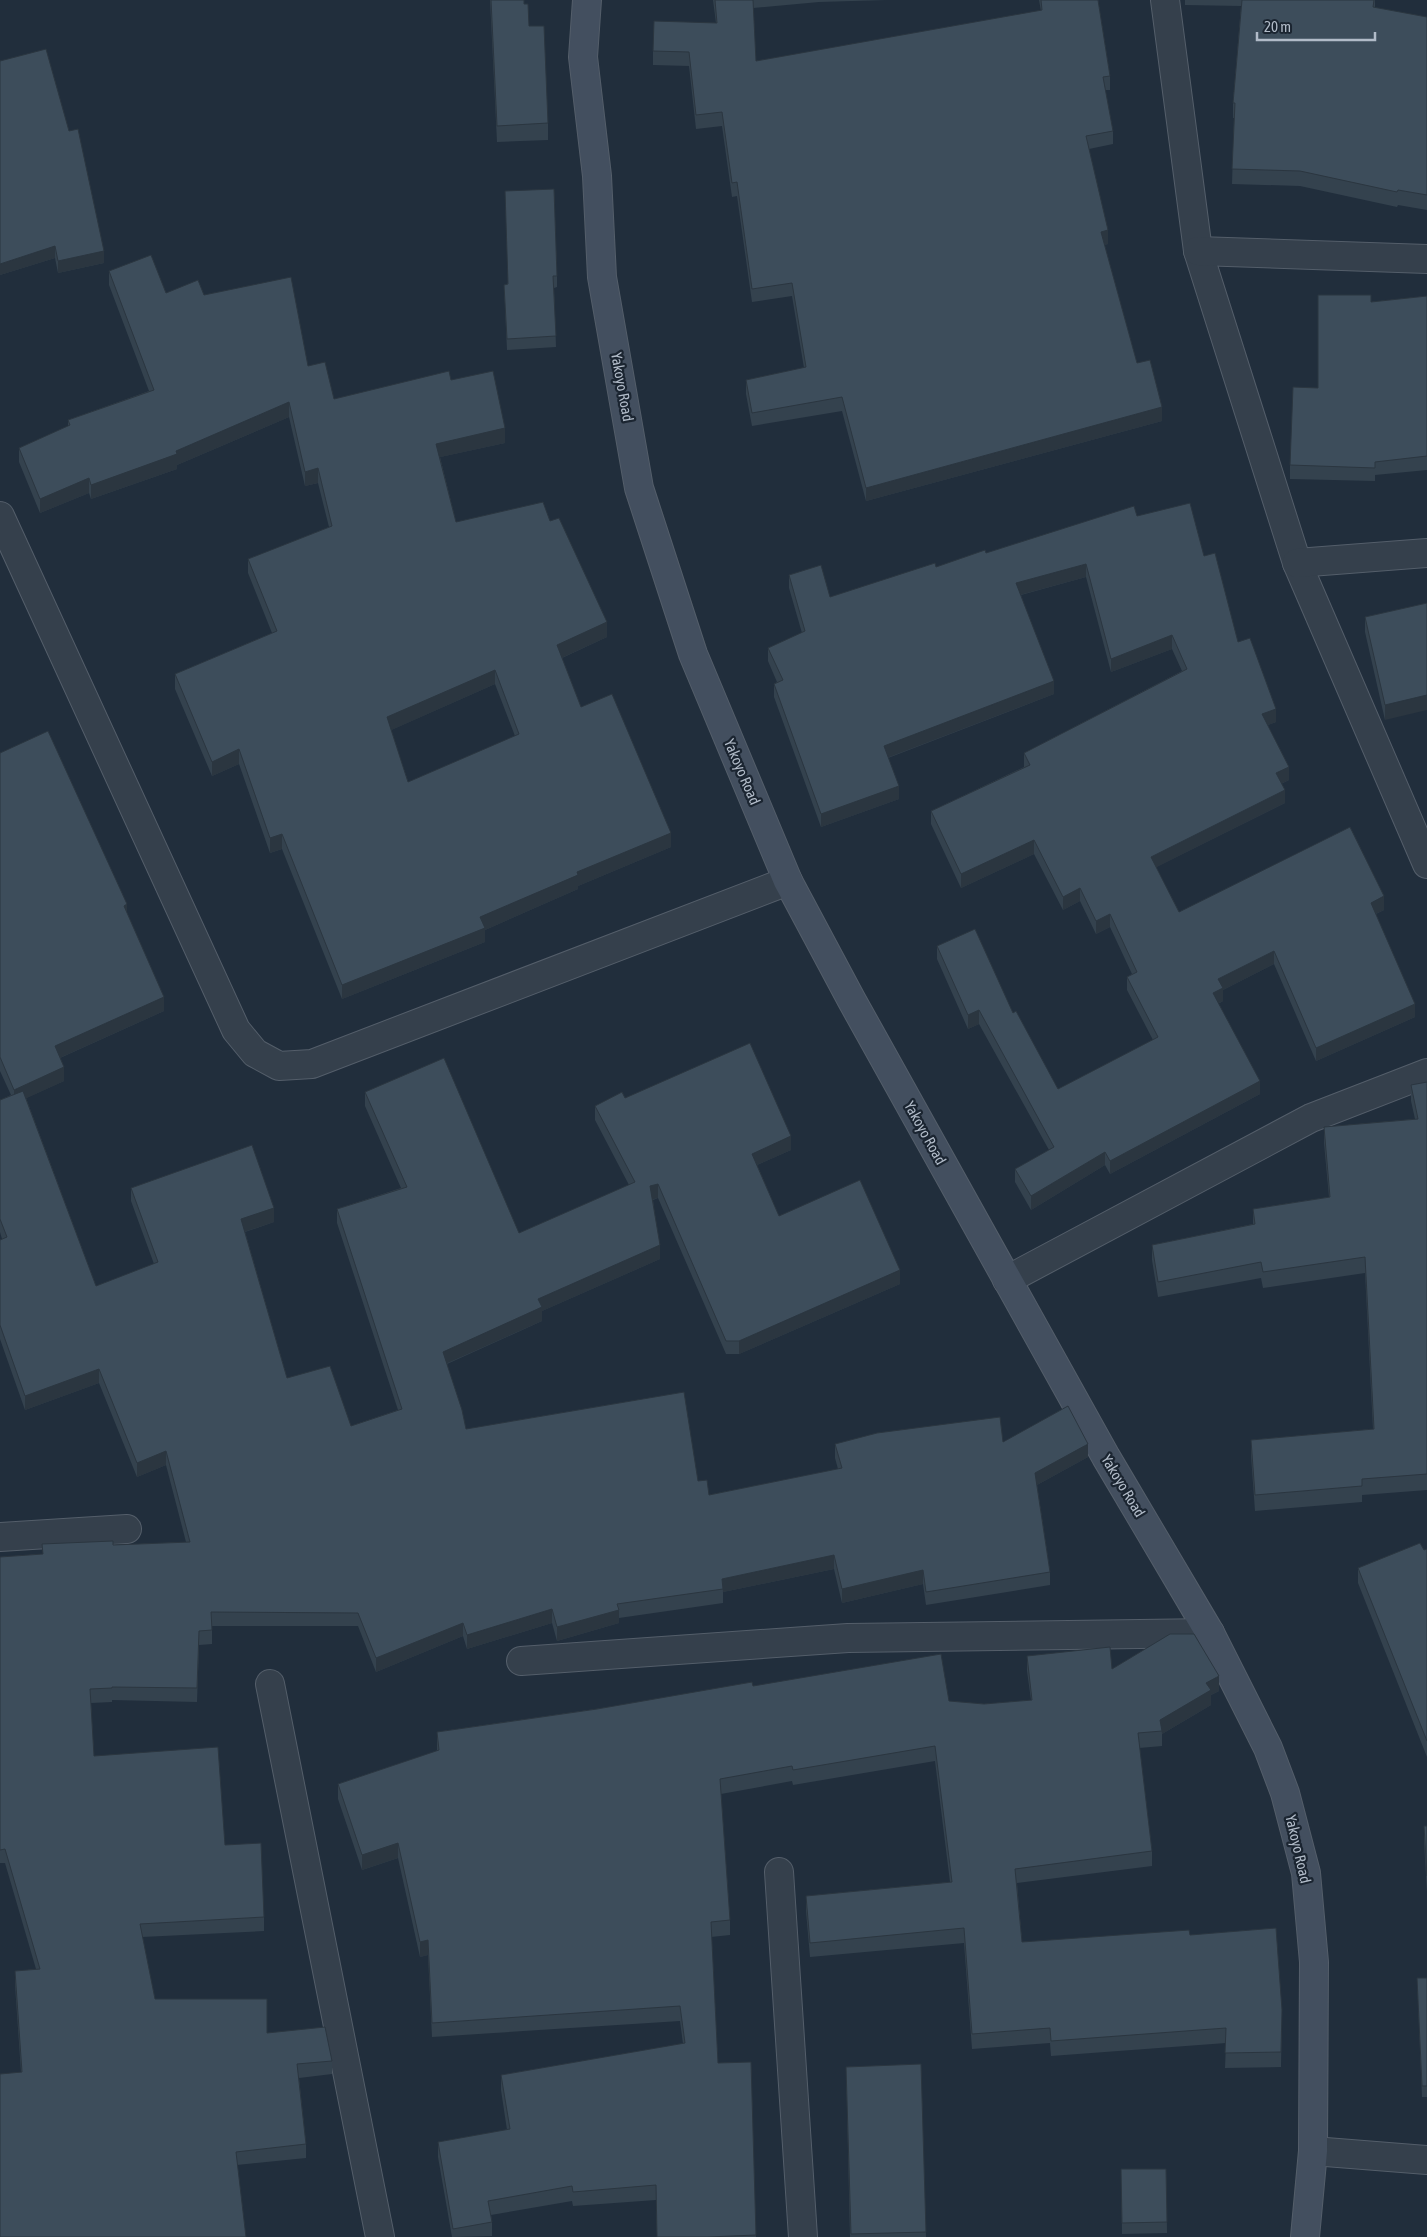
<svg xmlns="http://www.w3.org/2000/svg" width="1427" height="2237" font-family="'Asap Condensed',sans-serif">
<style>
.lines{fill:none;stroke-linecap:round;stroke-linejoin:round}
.street-casing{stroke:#545e6a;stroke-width:30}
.secondary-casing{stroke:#545e6a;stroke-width:30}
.street{stroke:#35404c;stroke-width:28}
.secondary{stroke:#434f5f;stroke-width:28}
.wall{fill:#34424e;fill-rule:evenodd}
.shaded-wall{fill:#2b3640}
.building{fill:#3d4d5b;stroke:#2b3640;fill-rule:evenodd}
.labels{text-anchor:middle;stroke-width:4.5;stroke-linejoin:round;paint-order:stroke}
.street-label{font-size:15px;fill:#b1bbc8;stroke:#1b2531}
</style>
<rect width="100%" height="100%" fill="#212e3c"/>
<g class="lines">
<defs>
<g id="street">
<polyline points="1165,0 1198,251 1297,563 1427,864"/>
<polyline points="1198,251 1427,259"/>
<polyline points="0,516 236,1030 255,1053 279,1066 312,1064 788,881"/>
<polyline points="1297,563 1427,553"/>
<polyline points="1007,1280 1311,1118 1427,1073"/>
<polyline points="0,1537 127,1529"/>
<polyline points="521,1661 848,1638 1210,1633"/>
<polyline points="270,1684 380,2237"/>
<polyline points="779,1872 803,2237"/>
<polyline points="1313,2151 1427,2160"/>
</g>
<polyline id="secondary" points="587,0 583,57 597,176 602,277 639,488 693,654 788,881 851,999 1106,1457 1210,1633 1268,1748 1285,1793 1306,1873 1314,1962 1313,2151 1305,2237"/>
</defs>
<use href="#street" class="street-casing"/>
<use href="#secondary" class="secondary-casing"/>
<use href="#street" class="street"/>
<use href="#secondary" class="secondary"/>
</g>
<g class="wall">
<polygon points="490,0 524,0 524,4 529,26 548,123 548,140 497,142"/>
<polygon points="713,0 887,0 819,2 753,8 756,61 1041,11 1039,0 1098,0 1110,76 1110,90 1105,90 1113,131 1113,144 1089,149 1108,244 1104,245 1137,363 1162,421 866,501 842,411 752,426 746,394 746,380 804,368 792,296 752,302 737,196 732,197 722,126 696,129 689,66 653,65 653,51 716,23"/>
<polygon points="1185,0 1383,0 1375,0 1375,8 1427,17 1427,210 1398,205 1397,207 1300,186 1232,184 1234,118 1233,118 1233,103 1241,6 1185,5"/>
<polygon points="0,61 104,263 58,273 55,258 0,275"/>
<polygon points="554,189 557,276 557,287 554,288 556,347 507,350 504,285 507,284"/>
<path d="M 109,271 L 166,293 L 204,295 L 308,366 L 334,399 L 451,380 L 505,443 L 440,457 L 456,522 L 550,521 L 607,637 L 562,658 L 581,707 L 671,847 L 578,886 L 578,889 L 485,930 L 485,942 L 342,999 L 282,849 L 270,853 L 239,764 L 212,776 L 175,689 L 175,674 L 272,633 L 248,573 L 248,559 L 329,527 L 318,483 L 305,486 L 289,417 L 177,465 L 177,469 L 91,499 L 89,493 L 40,513 L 19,462 L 19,448 L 68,426 L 68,420 L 149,391 L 109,285 ZM 495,684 L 515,736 L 408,782 L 391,730 Z"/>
<polygon points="1427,296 1427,470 1375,475 1375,481 1290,479 1290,465 1318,388 1371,302"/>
<polygon points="1137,516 1204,556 1238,642 1276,722 1268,725 1289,780 1281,784 1285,803 1156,867 1179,912 1384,910 1376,914 1415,1017 1316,1061 1274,964 1223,990 1223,1001 1218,1004 1260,1094 1110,1174 1105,1165 1031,1210 1015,1182 1015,1169 1049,1150 979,1024 968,1029 937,959 937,946 1013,1013 1058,1089 1153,1040 1127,990 1127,977 1132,974 1110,927 1096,934 1080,901 1063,910 1034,854 961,888 931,824 931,811 1024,767 1024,753 1182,671 1172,649 1111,672 1086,577 1021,595 1054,694 888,758 899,799 821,827 774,697 774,684 777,682 768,661 768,648 802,633 789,588 789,575 830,597 986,553"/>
<polygon points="1427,603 1385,720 1365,632 1365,617"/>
<polygon points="0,753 127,913 164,1011 60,1058 64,1081 26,1098 96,1286 154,1264 131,1201 131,1188 274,1222 245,1232 287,1378 351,1426 398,1410 337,1223 337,1209 401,1188 365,1106 365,1092 519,1233 629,1185 595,1120 595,1106 625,1098 791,1150 757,1165 779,1216 900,1284 739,1354 726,1354 658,1198 653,1200 660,1259 542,1311 542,1321 447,1364 466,1429 698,1481 709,1495 838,1469 835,1458 835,1444 1003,1442 1088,1457 1037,1485 1050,1572 1050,1585 926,1605 923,1584 842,1603 834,1569 723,1592 723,1603 619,1618 619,1623 557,1641 552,1623 467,1649 463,1636 376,1672 358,1626 212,1626 212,1644 199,1645 197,1702 112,1700 112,1702 91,1703 94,1756 225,1845 264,1917 264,1931 142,1937 155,1999 267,2033 332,2061 332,2074 299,2078 306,2144 306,2158 237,2165 21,2072 15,1985 15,1971 36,1969 5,1863 0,1863 0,1557 42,1554 113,1545 186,1542 166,1465 137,1477 99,1383 25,1410 0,1339 0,1240 2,1239 0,1232 0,1100 11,1095 0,1071"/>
<polygon points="1427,1082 1427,1490 1362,1495 1362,1502 1255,1511 1251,1456 1251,1440 1373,1429 1365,1273 1263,1288 1261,1278 1158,1297 1152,1260 1152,1245 1253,1224 1253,1209 1329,1197 1324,1143 1324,1127 1415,1119 1411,1101 1411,1085"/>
<polygon points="1427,1549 1427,1757 1358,1583 1358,1568 1424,1550"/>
<polygon points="1027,1656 1112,1669 1219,1691 1211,1695 1211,1705 1162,1734 1162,1746 1139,1748 1152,1851 1152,1866 1017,1883 1022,1942 1190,1935 1282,2010 1281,2067 1225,2068 1226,2043 1051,2056 1050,2043 972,2049 964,1943 810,1957 806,1911 806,1896 950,1882 935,1761 793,1785 792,1781 721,1794 730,1920 730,1935 711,1937 718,2063 751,2062 756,2237 657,2237 656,2200 573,2206 572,2201 491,2215 492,2222 492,2236 452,2237 438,2157 438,2142 507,2130 501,2090 501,2075 683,2044 680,2021 432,2037 428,1955 420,1957 398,1858 362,1870 338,1799 338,1784 437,1751 437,1732 753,1686 949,1701 984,1704 1031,1700 1027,1671"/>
<polygon points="1424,1826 1427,1826 1427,1892 1424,1842"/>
<polygon points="1417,1978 1427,1978 1427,2097 1422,2097"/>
<polygon points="921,2064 926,2237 850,2237 846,2067"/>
<polygon points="1121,2169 1166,2169 1167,2233 1122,2234"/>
</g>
<g class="shaded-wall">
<polygon points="1108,230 1108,244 1101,246 1101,232"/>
<polygon points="55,246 55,258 0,275 0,264"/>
<polygon points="104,251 104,263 58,273 58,261"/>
<polygon points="289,402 289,417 177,465 177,469 91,499 91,485 176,451"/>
<polygon points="1162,407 1162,421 866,501 866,488"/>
<polygon points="505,428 505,443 436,458 436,444"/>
<polygon points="318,468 318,483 305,486 305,472"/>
<polygon points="89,478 89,493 40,513 40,499"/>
<polygon points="1086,564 1086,577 1016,596 1016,583"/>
<polygon points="607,622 607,637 557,660 557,645"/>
<polygon points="1172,635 1172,649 1111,672 1111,659"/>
<polygon points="495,670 495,684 387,732 387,717"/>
<polygon points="1054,681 1054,694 884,759 884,746"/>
<polygon points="1427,695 1427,710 1385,720 1385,705"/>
<polygon points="1276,709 1276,722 1262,727 1262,714"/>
<polygon points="239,749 239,764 212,776 212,762"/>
<polygon points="1289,767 1289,780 1276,786 1276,773"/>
<polygon points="899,786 899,799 821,827 821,814"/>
<polygon points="1285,790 1285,803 1151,870 1151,857"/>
<polygon points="671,833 671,847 578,886 578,889 485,930 485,942 342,999 342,985 480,917 577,872"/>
<polygon points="282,834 282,849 270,853 270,838"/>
<polygon points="1034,840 1034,854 961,888 961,874"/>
<polygon points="1080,888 1080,901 1063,910 1063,897"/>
<polygon points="1384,896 1384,910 1371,916 1371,903"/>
<polygon points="127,904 127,918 124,906"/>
<polygon points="1110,914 1110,927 1096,934 1096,921"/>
<polygon points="1274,951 1274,964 1223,990 1223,1001 1213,1006 1213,993 1218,979"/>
<polygon points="164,997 164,1011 55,1060 55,1046"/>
<polygon points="1415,1004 1415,1017 1316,1061 1316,1048"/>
<polygon points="979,1010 979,1024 968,1029 968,1015"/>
<polygon points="64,1067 64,1081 14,1104 14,1090"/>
<polygon points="1260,1081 1260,1094 1110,1174 1110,1161"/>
<polygon points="791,1136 791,1150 752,1167 752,1154"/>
<polygon points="1105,1152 1105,1165 1031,1210 1031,1196"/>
<polygon points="658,1184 658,1198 650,1200 650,1186"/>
<polygon points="274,1208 274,1222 241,1233 241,1219"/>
<polygon points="660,1245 660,1259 542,1311 542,1321 443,1365 443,1352 538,1299"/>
<polygon points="900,1270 900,1284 739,1354 739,1341"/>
<polygon points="99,1369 99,1383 25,1410 25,1396"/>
<polygon points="1088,1444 1088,1457 1035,1486 1035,1473"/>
<polygon points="166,1451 166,1465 137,1477 137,1463"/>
<polygon points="834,1555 834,1569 723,1592 722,1579"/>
<polygon points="923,1570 923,1584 842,1603 842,1589"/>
<polygon points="552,1609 552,1623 467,1649 467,1635"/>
<polygon points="619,1610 619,1623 557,1641 557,1627"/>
<polygon points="463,1623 463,1636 376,1672 376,1658"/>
<polygon points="1219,1676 1219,1691 1211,1695 1211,1705 1162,1734 1160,1720 1206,1683"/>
<polygon points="398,1843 398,1858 362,1870 362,1855"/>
<polygon points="428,1940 428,1955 420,1957 420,1942"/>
</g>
<g class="building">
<polygon points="491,0 524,0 524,4 528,4 529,26 544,26 548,123 497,126"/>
<polygon points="715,0 753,0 756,61 1042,10 1041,0 1098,0 1110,76 1103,77 1113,131 1086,136 1108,230 1101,232 1137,363 1150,360 1162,407 866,488 842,397 752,413 746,380 806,367 792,283 752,289 737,182 732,183 722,112 696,115 689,52 653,51 654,21 717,23"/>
<polygon points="1242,0 1374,0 1373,7 1427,17 1427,195 1398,190 1397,192 1300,171 1232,169 1235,103 1233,103"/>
<polygon points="46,49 69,131 78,129 104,251 58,261 55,246 0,264 0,61"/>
<polygon points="554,189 557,276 553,276 556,336 507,339 504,285 508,284 505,191"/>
<path d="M 151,255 L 166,293 L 198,280 L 204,295 L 291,277 L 308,366 L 325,362 L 334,399 L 449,371 L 451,380 L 493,371 L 505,428 L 436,444 L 456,522 L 543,502 L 550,521 L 559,518 L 607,622 L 557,645 L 581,707 L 612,694 L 671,833 L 577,872 L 578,875 L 480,917 L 485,928 L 342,985 L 282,834 L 270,838 L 239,749 L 212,762 L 175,674 L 277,631 L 248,559 L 332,526 L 318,468 L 305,472 L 289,402 L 176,451 L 177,454 L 91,485 L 89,478 L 40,499 L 19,448 L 70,425 L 68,420 L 154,390 L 109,271 ZM 495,670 L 519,734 L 408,782 L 387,717 Z"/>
<polygon points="1318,295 1371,295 1371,302 1427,296 1427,456 1375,462 1375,468 1290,465 1293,387 1318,388"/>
<polygon points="1190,503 1204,556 1215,553 1238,642 1250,638 1276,709 1262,714 1289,767 1276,773 1285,790 1151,857 1179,912 1350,827 1384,896 1371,903 1415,1004 1316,1048 1274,951 1218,979 1223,988 1213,993 1260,1081 1110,1161 1105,1152 1031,1196 1015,1169 1054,1147 979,1010 968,1015 937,946 975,929 1013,1013 1016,1011 1058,1089 1158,1037 1127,977 1137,972 1110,914 1096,921 1080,888 1063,897 1034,840 961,874 931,811 1030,765 1024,753 1187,669 1172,635 1111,659 1086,564 1016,583 1054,681 884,746 899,786 821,814 774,684 783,680 768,648 805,631 789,575 821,565 830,597 935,563 936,567 985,550 986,553 1134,506 1137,516"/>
<polygon points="1427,603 1427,695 1385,705 1365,617"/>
<polygon points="48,731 127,904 124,906 164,997 55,1046 64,1067 14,1090 0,1057 0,753"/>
<polygon points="750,1043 791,1136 752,1154 779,1216 860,1180 900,1270 739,1341 726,1341 658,1184 650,1186 660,1245 538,1299 542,1307 443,1352 462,1410 466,1429 684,1392 698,1481 707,1480 709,1495 842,1468 835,1444 877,1433 1000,1417 1003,1442 1068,1406 1088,1444 1035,1473 1050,1572 926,1592 923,1570 842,1589 834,1555 722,1579 723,1589 617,1604 619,1610 557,1627 552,1609 467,1635 463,1623 376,1658 358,1613 211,1612 212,1630 199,1631 197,1688 112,1687 112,1688 90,1689 94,1756 218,1747 225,1845 261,1843 264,1917 140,1924 155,1999 267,1999 267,2033 325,2027 332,2061 297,2064 306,2144 236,2152 246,2237 0,2237 0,2074 22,2072 15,1971 40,1969 5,1849 0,1850 0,1557 43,1554 42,1544 113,1541 113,1545 190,1542 166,1451 137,1463 99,1369 25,1396 0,1325 0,1240 7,1237 0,1219 0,1100 23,1091 96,1286 158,1262 131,1188 252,1145 274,1208 241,1219 287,1378 330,1366 351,1426 402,1409 337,1209 407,1187 365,1092 444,1058 519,1233 635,1182 595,1106 622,1092 625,1098"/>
<polygon points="1427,1082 1427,1474 1362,1479 1362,1486 1255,1495 1251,1440 1374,1429 1365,1257 1263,1272 1261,1262 1158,1282 1152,1245 1255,1224 1253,1209 1330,1197 1324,1127 1418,1119 1411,1085"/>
<polygon points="1420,1543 1424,1550 1427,1549 1427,1741 1358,1568"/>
<polygon points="1170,1634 1194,1634 1219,1676 1206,1683 1211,1690 1160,1720 1162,1731 1138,1733 1152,1851 1015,1869 1022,1942 1189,1930 1190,1935 1276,1928 1282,2010 1281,2052 1225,2053 1226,2028 1051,2041 1050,2028 972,2034 964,1928 810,1943 806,1896 952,1882 935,1746 793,1770 792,1766 720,1779 730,1920 711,1922 718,2063 751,2062 756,2235 708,2237 657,2237 656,2185 573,2192 572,2186 488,2201 492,2222 453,2229 438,2142 510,2129 501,2075 685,2043 680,2006 432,2023 428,1940 420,1942 398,1843 362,1855 338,1784 439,1750 437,1732 597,1709 752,1682 753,1686 941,1654 949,1701 984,1704 1032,1700 1027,1656 1110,1647 1112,1669"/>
<polygon points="1424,1826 1427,1826 1427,1876"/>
<polygon points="1417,1978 1427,1978 1427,2086 1422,2086"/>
<polygon points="921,2064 926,2232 851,2234 846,2067"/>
<polygon points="1121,2169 1166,2169 1167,2222 1122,2223"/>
</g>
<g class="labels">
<g class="street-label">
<text transform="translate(622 387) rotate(80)" y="5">Yakoyo Road</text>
<text transform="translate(742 772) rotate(67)" y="5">Yakoyo Road</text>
<text transform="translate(925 1133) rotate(61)" y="5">Yakoyo Road</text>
<text transform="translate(1123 1486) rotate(59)" y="5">Yakoyo Road</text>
<text transform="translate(1298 1849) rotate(77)" y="5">Yakoyo Road</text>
</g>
</g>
<path d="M1257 32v8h118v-8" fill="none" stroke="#b1bbc8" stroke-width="2.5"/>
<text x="1264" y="32" font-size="15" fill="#b1bbc8" stroke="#1b2531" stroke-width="4" paint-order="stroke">20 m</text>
</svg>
